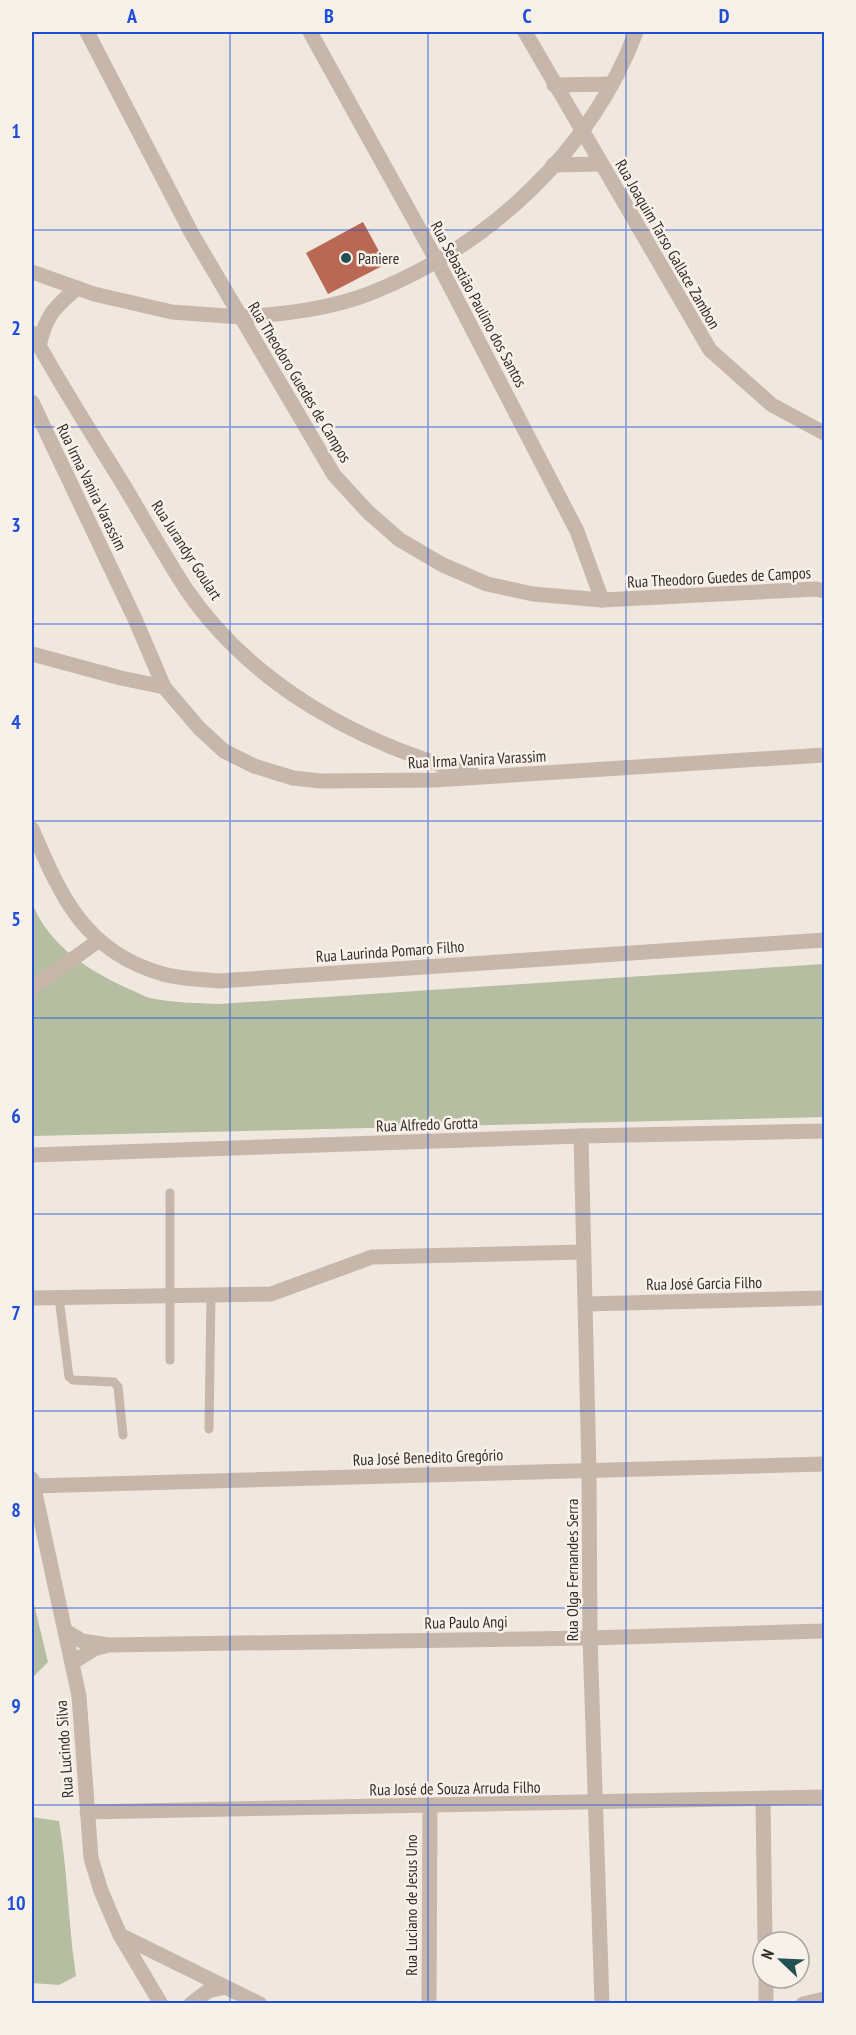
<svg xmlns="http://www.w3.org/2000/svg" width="856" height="2035" font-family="'PT Sans Narrow',sans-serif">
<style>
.green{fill:#b5bea0}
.building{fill:#b96853}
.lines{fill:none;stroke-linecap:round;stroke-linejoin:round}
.service{stroke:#c7b7ab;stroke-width:9}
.minor{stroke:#c7b7ab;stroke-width:15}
.tertiary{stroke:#c7b7ab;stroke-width:15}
.grid{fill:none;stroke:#1d4ed8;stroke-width:1.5;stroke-opacity:0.55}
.poi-dot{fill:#235153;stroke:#f8f1ea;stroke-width:2}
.labels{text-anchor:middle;stroke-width:5;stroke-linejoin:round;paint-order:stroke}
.street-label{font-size:16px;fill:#352d2a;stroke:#f8f1ea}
.poi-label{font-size:16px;fill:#352d2a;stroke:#f8f1ea;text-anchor:start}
.neatline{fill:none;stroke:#1d4ed8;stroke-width:2}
.grid-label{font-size:20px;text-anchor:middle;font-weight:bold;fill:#1d4ed8}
</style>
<rect width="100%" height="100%" fill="#f0e7de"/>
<g class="green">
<path d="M 32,903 C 49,946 89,971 129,989 C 137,992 146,998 155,999 C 176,1003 198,1003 219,1004 L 824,964 L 824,1117 L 32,1136 Z"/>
<polygon points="32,1596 48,1662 32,1678"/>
<path d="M 32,1817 L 59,1821 C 68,1872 68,1924 76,1976 L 59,1985 L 32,1983 Z"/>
</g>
<polygon class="building" points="363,222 386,264 328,294 306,253"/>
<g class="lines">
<g class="service">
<polyline points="59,1298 69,1377 73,1380 114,1382 118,1387 123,1435"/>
<polyline points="170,1360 170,1193"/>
<polyline points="209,1429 211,1295"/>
</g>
<g class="minor">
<polyline points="310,32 437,261 577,531 602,600"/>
<polyline points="525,32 710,350 772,405 824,433"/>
<path d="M 636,32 C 591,151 489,246 371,293 C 331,309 284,314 241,317 L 334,475 L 368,512 L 400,540 L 443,565 L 487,584 L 533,594 L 602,600 L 816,589 L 824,591"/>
<polyline points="554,85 612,84"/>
<polyline points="553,165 601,164"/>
<path d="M 32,333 C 60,384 92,434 123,484 C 144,519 164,555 186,589 C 253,687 362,745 473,774"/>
<path d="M 39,346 C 46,315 54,308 77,288"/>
<polyline points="32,402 135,619 164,687 199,728 224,751 254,766 293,778 320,781 435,780 824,755"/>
<polyline points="32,654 121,678 164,687"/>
<path d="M 32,829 C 61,897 85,952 163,974 C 180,979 201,979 218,981 L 824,940"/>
<polyline points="32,988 98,941"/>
<polyline points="581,1136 589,1471 590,1638 602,2004"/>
<polyline points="32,1155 581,1136 824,1131"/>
<polyline points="32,1298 271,1294 372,1257 583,1252"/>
<polyline points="585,1304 824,1298"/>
<polyline points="33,1486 824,1464"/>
<polyline points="67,1632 82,1641 108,1645 590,1638 824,1631"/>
<polyline points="73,1662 94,1649 105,1646"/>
<polyline points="763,1799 765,1942"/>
<polyline points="87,1812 824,1797"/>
<polyline points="120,1935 260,2004"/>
<polyline points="766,1978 766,2004"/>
<polyline points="429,2004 430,1807"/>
<polyline points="803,2004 824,1999"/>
</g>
<g class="tertiary">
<polyline points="87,32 192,234 241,317"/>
<polyline points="32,272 94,294 172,312 241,317"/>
<polyline points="32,1479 79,1696 91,1858 101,1891 120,1935 161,2004"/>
<polyline points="191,2004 208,1991 225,1987"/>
</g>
</g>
<path class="grid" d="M 230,32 L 230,2004M 428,32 L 428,2004M 626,32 L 626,2004M 32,230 L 824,230M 32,427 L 824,427M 32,624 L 824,624M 32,821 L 824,821M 32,1018 L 824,1018M 32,1214 L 824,1214M 32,1411 L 824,1411M 32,1608 L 824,1608M 32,1805 L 824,1805"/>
<circle class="poi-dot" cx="346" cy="258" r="6"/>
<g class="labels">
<g class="street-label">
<text transform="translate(668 244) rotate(60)" y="6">Rua Joaquim Tarso Gallace Zambon</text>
<text transform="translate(479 304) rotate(62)" y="6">Rua Sebastião Paulino dos Santos</text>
<text transform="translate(300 382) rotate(59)" y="6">Rua Theodoro Guedes de Campos</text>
<text transform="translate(92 487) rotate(64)" y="6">Rua Irma Vanira Varassim</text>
<text transform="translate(187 550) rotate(57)" y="6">Rua Jurandyr Goulart</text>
<text transform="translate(719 577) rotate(-3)" y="6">Rua Theodoro Guedes de Campos</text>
<text transform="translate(477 759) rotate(-3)" y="6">Rua Irma Vanira Varassim</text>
<text transform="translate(390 951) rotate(-4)" y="6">Rua Laurinda Pomaro Filho</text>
<text transform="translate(427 1124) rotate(-2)" y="6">Rua Alfredo Grotta</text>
<text transform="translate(704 1283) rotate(-1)" y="6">Rua José Garcia Filho</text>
<text transform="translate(428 1457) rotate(-2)" y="6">Rua José Benedito Gregório</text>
<text transform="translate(572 1570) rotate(-90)" y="6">Rua Olga Fernandes Serra</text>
<text transform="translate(466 1622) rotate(-1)" y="6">Rua Paulo Angi</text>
<text transform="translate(64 1749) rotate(-94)" y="6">Rua Lucindo Silva</text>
<text transform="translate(455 1788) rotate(-1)" y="6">Rua José de Souza Arruda Filho</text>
<text transform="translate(411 1905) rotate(-90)" y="6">Rua Luciano de Jesus Uno</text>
</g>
<g class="poi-label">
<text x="358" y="264">Paniere</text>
</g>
</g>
<rect width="856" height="2035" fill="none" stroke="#f8f1ea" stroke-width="66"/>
<g transform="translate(781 1960) rotate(293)"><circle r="28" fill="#f8f1ea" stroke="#aaa39d" stroke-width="1.5"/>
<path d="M0-4.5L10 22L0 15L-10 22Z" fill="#235153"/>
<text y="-9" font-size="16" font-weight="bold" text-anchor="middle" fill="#352d2a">N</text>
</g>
<rect x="33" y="33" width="790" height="1969" class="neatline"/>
<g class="grid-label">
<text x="132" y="23">A</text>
<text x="329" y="23">B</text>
<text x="527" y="23">C</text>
<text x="724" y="23">D</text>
<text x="16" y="138">1</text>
<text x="16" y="335">2</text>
<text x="16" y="532">3</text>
<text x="16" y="729">4</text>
<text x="16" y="926">5</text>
<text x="16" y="1123">6</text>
<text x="16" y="1320">7</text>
<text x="16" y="1517">8</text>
<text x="16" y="1713">9</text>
<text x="16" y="1910">10</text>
</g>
</svg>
